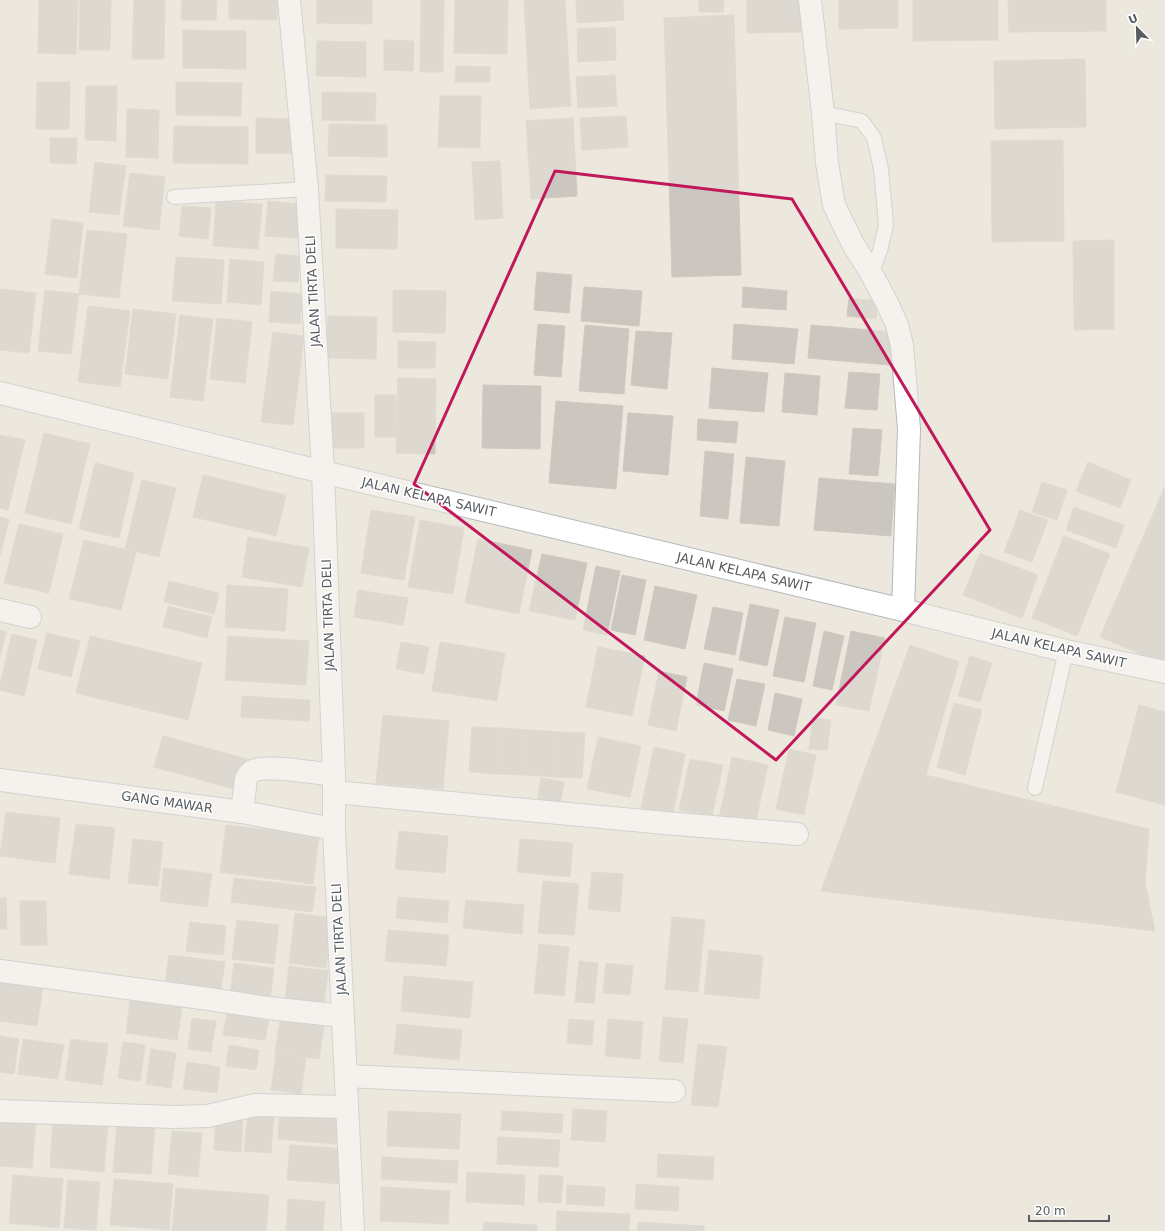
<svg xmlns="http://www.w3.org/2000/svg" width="1165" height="1231" viewBox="0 0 1165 1231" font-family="'DejaVu Sans',sans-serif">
<rect width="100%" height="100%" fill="#ece8de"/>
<path fill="#cbc6bf" stroke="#d0c9bd" d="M 39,0 L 78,0 L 76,54 L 38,53 Z
M 80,0 L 111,0 L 110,50 L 79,50 Z
M 134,0 L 165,0 L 164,59 L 132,59 Z
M 182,0 L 217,0 L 216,20 L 181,20 Z
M 229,0 L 277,0 L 277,20 L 229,19 Z
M 317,0 L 372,0 L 372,24 L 317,23 Z
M 421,0 L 444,0 L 443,72 L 420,72 Z
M 455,0 L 508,0 L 507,54 L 454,53 Z
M 524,0 L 565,0 L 571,106 L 530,109 Z
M 576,0 L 623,0 L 624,20 L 577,23 Z
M 699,0 L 724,0 L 723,12 L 699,12 Z
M 747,0 L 804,0 L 804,32 L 747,33 Z
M 839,0 L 898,0 L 898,28 L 839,29 Z
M 913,0 L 998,0 L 998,40 L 913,41 Z
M 1008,0 L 1106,0 L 1106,31 L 1009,32 Z
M 734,15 L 741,275 L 672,277 L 664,18 Z
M 615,27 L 616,60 L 578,62 L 577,29 Z
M 183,30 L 246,31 L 246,69 L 183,68 Z
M 384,40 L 414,41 L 413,71 L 384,70 Z
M 317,41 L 366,42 L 366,77 L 316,76 Z
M 1085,59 L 1086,127 L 995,129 L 994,61 Z
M 456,66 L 490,67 L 490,82 L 455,82 Z
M 615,75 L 617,106 L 578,108 L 576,77 Z
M 37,82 L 70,82 L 69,129 L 36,129 Z
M 176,82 L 242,83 L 241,116 L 176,115 Z
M 86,86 L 117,86 L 116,141 L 85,140 Z
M 322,92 L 376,93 L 375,121 L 322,120 Z
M 440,96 L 481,96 L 480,148 L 438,147 Z
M 127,109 L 159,110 L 158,158 L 126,157 Z
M 626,116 L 628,147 L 582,150 L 580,118 Z
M 256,118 L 293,119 L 293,153 L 256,153 Z
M 573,118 L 577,196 L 531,199 L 526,121 Z
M 329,124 L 387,125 L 387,157 L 328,156 Z
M 174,126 L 248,127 L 248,164 L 173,163 Z
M 50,138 L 77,138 L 76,164 L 50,163 Z
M 1063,140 L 1064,241 L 992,242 L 991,141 Z
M 500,161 L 503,218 L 475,220 L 472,162 Z
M 95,162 L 126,166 L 119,215 L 89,212 Z
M 130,173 L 165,177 L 159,230 L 123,226 Z
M 326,175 L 387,176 L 386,202 L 325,201 Z
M 216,201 L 262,204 L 258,249 L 213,246 Z
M 268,201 L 300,204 L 298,238 L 265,236 Z
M 182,206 L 211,208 L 208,239 L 179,236 Z
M 336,209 L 398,210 L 397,249 L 336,248 Z
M 52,219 L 83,223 L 77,278 L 45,274 Z
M 87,230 L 127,234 L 119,298 L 79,294 Z
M 1114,240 L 1114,329 L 1074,330 L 1073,241 Z
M 276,254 L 300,256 L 298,282 L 273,281 Z
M 176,257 L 224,260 L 221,304 L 172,301 Z
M 230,259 L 264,262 L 261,305 L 227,302 Z
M 537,272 L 572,275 L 569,313 L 534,310 Z
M 584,287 L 642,291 L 639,326 L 581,321 Z
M 743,287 L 787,291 L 786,310 L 742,307 Z
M 0,289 L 36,293 L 29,353 L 0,350 Z
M 45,290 L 79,294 L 71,354 L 38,351 Z
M 393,290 L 446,291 L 445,333 L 393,332 Z
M 271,291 L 302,294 L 300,324 L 269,322 Z
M 849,298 L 878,301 L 876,319 L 847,316 Z
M 88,306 L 130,311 L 120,387 L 78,382 Z
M 133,309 L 176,314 L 168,379 L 125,374 Z
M 180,315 L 213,319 L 203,401 L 170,397 Z
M 328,316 L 377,317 L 376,359 L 327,358 Z
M 217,318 L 252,322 L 245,383 L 210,379 Z
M 538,324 L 565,326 L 561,377 L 534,375 Z
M 734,324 L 798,329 L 794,364 L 732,359 Z
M 585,325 L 629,329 L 624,394 L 579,391 Z
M 811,325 L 893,332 L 890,365 L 808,358 Z
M 636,331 L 672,333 L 667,389 L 631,385 Z
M 273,332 L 304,336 L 293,425 L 261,422 Z
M 398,341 L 436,342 L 435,368 L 398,368 Z
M 712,368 L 768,373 L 764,412 L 709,408 Z
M 849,372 L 880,374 L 877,410 L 845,408 Z
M 785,373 L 820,376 L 817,415 L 782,412 Z
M 398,378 L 436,379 L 435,454 L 396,453 Z
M 483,385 L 541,386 L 540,449 L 482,448 Z
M 375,395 L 396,395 L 396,437 L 375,437 Z
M 556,401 L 623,406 L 616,489 L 549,483 Z
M 331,413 L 364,413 L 364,448 L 330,448 Z
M 628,413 L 673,416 L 668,475 L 623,471 Z
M 698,419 L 738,422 L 736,443 L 697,440 Z
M 853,428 L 882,430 L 878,476 L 849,474 Z
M 44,433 L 90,444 L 71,524 L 25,513 Z
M 0,435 L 25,440 L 8,510 L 0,508 Z
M 705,451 L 734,454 L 728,519 L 700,516 Z
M 746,457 L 785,461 L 779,526 L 740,523 Z
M 1088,462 L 1131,480 L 1120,508 L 1076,491 Z
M 95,463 L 134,473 L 119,538 L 79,529 Z
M 203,475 L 286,495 L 276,536 L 193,517 Z
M 819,478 L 895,484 L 891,536 L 814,530 Z
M 142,480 L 176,488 L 159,557 L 125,549 Z
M 1042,482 L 1067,490 L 1057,520 L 1032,512 Z
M 1165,486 L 1165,655 L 1162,663 L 1100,637 Z
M 1074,507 L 1124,525 L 1116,548 L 1066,530 Z
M 371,510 L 415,517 L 404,580 L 361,573 Z
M 1020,510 L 1048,520 L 1032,562 L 1004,552 Z
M 0,517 L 9,519 L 0,556 Z
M 420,520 L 464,528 L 453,594 L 408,587 Z
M 19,524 L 63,534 L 49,593 L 4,583 Z
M 1064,536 L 1110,554 L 1077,636 L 1032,618 Z
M 248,537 L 309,548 L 302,587 L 242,577 Z
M 478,539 L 532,550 L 519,614 L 465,603 Z
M 84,540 L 136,552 L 121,610 L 69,599 Z
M 980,553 L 1038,575 L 1022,618 L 963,595 Z
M 542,554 L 587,563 L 575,620 L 529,611 Z
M 596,566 L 620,571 L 607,635 L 583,630 Z
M 622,575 L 646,580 L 635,635 L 611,630 Z
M 169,581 L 219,593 L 214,614 L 164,602 Z
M 227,585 L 288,589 L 285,631 L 225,627 Z
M 655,586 L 697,595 L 685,649 L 644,640 Z
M 358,590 L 408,598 L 403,625 L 354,617 Z
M 750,604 L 779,610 L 767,666 L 739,660 Z
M 168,606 L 212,617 L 207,638 L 163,627 Z
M 713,607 L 743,613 L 735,655 L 704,649 Z
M 785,617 L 816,623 L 804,682 L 773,676 Z
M 0,630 L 6,632 L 0,657 Z
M 824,631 L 844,636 L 832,690 L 813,686 Z
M 851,631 L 885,638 L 869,711 L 836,705 Z
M 47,633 L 80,641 L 71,677 L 38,669 Z
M 12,634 L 37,640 L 24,696 L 0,690 L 0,684 Z
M 90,636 L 202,663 L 188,720 L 76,693 Z
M 228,636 L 309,641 L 306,685 L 225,680 Z
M 401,642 L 429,647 L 424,674 L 396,669 Z
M 440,642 L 505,653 L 497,701 L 432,691 Z
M 910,645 L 959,662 L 926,775 L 1149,829 L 1145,883 L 1155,931 L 821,891 Z
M 598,647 L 645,656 L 632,716 L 586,707 Z
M 970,656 L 992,663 L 980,702 L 958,696 Z
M 704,663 L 733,669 L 724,711 L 696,705 Z
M 659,671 L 687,677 L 676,731 L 648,725 Z
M 737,679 L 765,684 L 756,726 L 728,720 Z
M 775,693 L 802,699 L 794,736 L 768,730 Z
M 242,696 L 310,700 L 309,721 L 241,717 Z
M 954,703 L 982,710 L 965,775 L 937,767 Z
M 1139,705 L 1165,712 L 1165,805 L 1116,792 Z
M 383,715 L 449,721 L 443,789 L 376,783 Z
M 813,718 L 831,720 L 827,750 L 809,749 Z
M 472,727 L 500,728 L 497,774 L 469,772 Z
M 500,728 L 528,730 L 526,775 L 497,774 Z
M 528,730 L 560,732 L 557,777 L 526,775 Z
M 560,732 L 585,733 L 582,778 L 557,777 Z
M 163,736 L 247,759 L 238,790 L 154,767 Z
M 598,737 L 641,746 L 630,797 L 587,789 Z
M 654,747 L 685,754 L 673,815 L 641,808 Z
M 789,749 L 816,755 L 804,815 L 776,809 Z
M 732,757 L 768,765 L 755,825 L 719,818 Z
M 690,759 L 723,765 L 712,816 L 679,810 Z
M 541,778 L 564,782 L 560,805 L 537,802 Z
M 6,812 L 60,818 L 55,863 L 0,856 Z
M 76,824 L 115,828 L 109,879 L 69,874 Z
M 226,825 L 319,835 L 313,884 L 220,872 Z
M 399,831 L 448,836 L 445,873 L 395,869 Z
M 133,839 L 163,842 L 158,886 L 128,883 Z
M 520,839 L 573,843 L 570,877 L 517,872 Z
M 164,868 L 212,874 L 207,907 L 160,901 Z
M 592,872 L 623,874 L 620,912 L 588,909 Z
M 234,878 L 316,887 L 312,912 L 231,902 Z
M 543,881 L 579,884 L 574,935 L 538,933 Z
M 398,897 L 449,901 L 447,923 L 396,918 Z
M 0,898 L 6,898 L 7,929 L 0,929 Z
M 466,900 L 524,905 L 522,934 L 463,928 Z
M 20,901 L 46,901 L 47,945 L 21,945 Z
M 295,913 L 332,918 L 326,968 L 289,963 Z
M 672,917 L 705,920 L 698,992 L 665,989 Z
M 237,920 L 279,925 L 274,964 L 232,959 Z
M 190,922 L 226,926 L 223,955 L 186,951 Z
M 388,930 L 449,935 L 446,966 L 385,961 Z
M 539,944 L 569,947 L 564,996 L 534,993 Z
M 709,950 L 763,956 L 759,999 L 704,994 Z
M 169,955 L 225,962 L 221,989 L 165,983 Z
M 579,961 L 598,963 L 594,1003 L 575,1002 Z
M 234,963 L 274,968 L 270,999 L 230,995 Z
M 606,963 L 633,966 L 630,995 L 603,993 Z
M 289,966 L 328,971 L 323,1012 L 284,1007 Z
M 404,976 L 473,982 L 470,1018 L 401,1011 Z
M 0,980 L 43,986 L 37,1026 L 0,1021 Z
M 131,994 L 183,1001 L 177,1040 L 126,1033 Z
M 227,1013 L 269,1018 L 265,1040 L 223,1035 Z
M 281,1015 L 325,1021 L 319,1059 L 275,1053 Z
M 663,1017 L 688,1019 L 683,1063 L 659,1061 Z
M 192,1018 L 216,1021 L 211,1052 L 188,1049 Z
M 569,1019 L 594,1021 L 592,1045 L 567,1043 Z
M 608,1019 L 643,1022 L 640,1059 L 605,1056 Z
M 397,1024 L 462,1030 L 459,1060 L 394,1054 Z
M 0,1036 L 19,1039 L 14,1074 L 0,1072 Z
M 23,1039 L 64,1045 L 58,1079 L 18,1074 Z
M 71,1039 L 108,1044 L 102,1085 L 65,1080 Z
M 123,1042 L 145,1045 L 140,1081 L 118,1078 Z
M 698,1044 L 727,1047 L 718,1107 L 691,1105 Z
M 229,1045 L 259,1050 L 256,1070 L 226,1066 Z
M 151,1049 L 176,1053 L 171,1088 L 146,1084 Z
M 276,1053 L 306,1057 L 301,1094 L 271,1090 Z
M 187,1062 L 220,1067 L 217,1093 L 183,1089 Z
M 280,1109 L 338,1114 L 336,1144 L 278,1139 Z
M 573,1109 L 607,1111 L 605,1142 L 571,1140 Z
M 388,1111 L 461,1114 L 459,1149 L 387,1146 Z
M 502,1111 L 563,1114 L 562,1133 L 501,1130 Z
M 248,1112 L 274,1114 L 271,1153 L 244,1151 Z
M 216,1117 L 243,1120 L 241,1152 L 214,1150 Z
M 0,1119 L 36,1121 L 32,1168 L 0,1166 Z
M 53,1120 L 108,1124 L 104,1172 L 50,1167 Z
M 117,1124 L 155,1127 L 151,1174 L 113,1172 Z
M 172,1131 L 202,1133 L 198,1177 L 168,1174 Z
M 498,1137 L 560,1140 L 558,1167 L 497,1164 Z
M 290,1145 L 346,1149 L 343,1184 L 287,1180 Z
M 658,1154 L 714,1157 L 713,1180 L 657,1177 Z
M 382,1157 L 458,1161 L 457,1183 L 381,1179 Z
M 467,1172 L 525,1175 L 524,1205 L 466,1202 Z
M 13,1175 L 63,1179 L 59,1228 L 9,1223 Z
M 539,1175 L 563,1176 L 561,1203 L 538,1202 Z
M 114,1179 L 173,1184 L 169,1230 L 110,1225 Z
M 68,1180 L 100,1182 L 96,1230 L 64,1228 Z
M 636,1184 L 679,1187 L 678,1211 L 635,1209 Z
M 567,1185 L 605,1187 L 604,1206 L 566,1204 Z
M 381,1187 L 450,1191 L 448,1224 L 380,1221 Z
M 176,1188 L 269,1195 L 266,1231 L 187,1231 L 172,1230 Z
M 288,1199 L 325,1202 L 323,1231 L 286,1231 Z
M 557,1211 L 630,1214 L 629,1231 L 556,1231 Z
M 484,1222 L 537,1225 L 537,1231 L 483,1231 Z
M 638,1222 L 704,1226 L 704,1231 L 637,1231 Z"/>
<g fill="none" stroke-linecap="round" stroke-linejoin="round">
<defs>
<path id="lane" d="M 823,113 L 862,121 L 874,138 L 881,169 L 886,225 L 880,251 L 871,273
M 174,197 L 307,189
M 1035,788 L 1066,651"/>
<path id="street" d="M 810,0 L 823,113 L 827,163 L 834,205 L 853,244 L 871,273 L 887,303 L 897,325 L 902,345 L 909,429 L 903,610
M 0,393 L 323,472 L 903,610 L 1066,651 L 1165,672
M 0,610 L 30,617
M 0,780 L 242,812 L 334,829
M 334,792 L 665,823 L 797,834
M 242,812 L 246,779 C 248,774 250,772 255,770 C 272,765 315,773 334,775
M 0,971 L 209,999 L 268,1008 L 343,1016
M 346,1076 L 674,1091
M 0,1111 L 174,1117 L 208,1116 L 255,1105 L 347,1107"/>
<path id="secondary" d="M 289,0 L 307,189 L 323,472 L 334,775 L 334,829 L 353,1231"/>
</defs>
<use href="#lane" stroke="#b4b8bc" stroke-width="16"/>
<use href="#street" stroke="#b4b8bc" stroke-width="24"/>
<use href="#secondary" stroke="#b4b9bf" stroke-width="24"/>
<use href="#lane" stroke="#fff" stroke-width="14"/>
<use href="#street" stroke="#fff" stroke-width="22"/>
<use href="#secondary" stroke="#fff" stroke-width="22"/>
</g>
<path d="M0 0H1165V1231H0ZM 555,171 L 792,199 L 990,530 L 776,760 L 414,484 Z" fill="#ece8de" fill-opacity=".55" fill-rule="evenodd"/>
<path fill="none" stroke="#c2185b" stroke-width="3" stroke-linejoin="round" d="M 555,171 L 792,199 L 990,530 L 776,760 L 414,484 Z"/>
<g text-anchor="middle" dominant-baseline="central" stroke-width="3" stroke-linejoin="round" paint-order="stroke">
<g font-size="13" fill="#575c60" stroke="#fff">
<text transform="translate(313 291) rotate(-93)">JALAN TIRTA DELI</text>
<text transform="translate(429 497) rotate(13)">JALAN KELAPA SAWIT</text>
<text transform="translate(744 572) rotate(13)">JALAN KELAPA SAWIT</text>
<text transform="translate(328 615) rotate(-92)">JALAN TIRTA DELI</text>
<text transform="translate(1059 648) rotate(13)">JALAN KELAPA SAWIT</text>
<text transform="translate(167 802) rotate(8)">GANG MAWAR</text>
<text transform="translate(339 939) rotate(-93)">JALAN TIRTA DELI</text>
</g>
</g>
<g transform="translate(1137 28) rotate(337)" stroke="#ffffff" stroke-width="3" paint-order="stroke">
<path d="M0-3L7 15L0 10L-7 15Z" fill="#575c60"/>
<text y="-6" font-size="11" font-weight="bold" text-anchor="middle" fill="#575c60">U</text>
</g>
<path d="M1029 1215v6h80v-6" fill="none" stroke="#575c60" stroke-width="2"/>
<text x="1035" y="1215" font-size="12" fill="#575c60" stroke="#ffffff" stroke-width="3" paint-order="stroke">20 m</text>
</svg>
